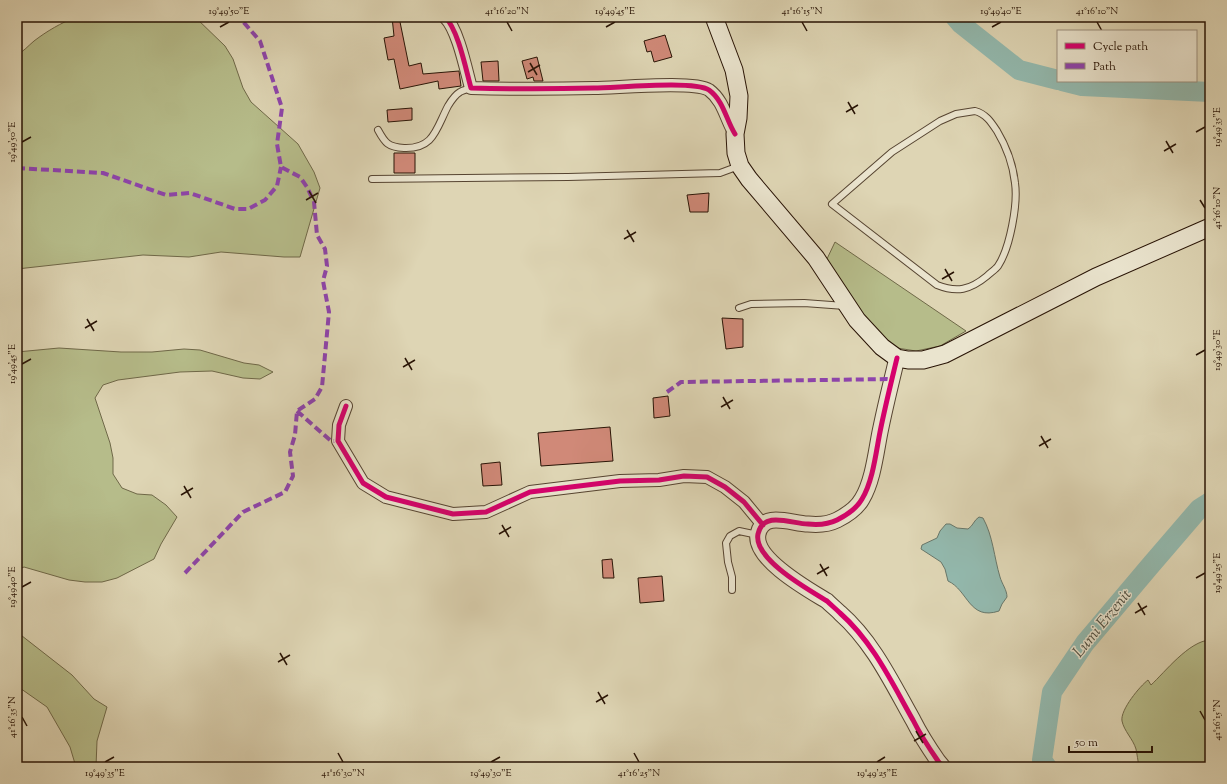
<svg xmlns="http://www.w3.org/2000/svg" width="1227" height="784" viewBox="0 0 1227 784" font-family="'Sorts Mill Goudy',serif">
<rect width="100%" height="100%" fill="#ded5b4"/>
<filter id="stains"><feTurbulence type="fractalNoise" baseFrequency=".005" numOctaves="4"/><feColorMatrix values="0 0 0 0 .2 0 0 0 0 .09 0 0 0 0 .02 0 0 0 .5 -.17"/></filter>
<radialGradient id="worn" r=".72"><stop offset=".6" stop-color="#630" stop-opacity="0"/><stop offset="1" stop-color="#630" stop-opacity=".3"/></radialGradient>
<path fill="#b6bc8a" stroke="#6f6848" d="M 76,17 L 195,17 L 225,46 L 233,59 L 243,88 L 251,102 L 298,144 L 314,172 L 320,188 L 300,257 L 284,257 L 221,252 L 189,257 L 143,255 L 17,269 L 17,55 C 24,51 28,46 34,41 C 47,31 61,23 76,17 Z
M 835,242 L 966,331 L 940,346 L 916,351 L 897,348 L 876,334 L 826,261 Z
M 59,348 L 121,352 L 152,352 L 184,349 L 200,350 L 244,363 L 259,365 L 273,372 L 260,379 L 243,378 L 212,371 L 180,372 L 118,380 L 103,385 L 95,398 L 110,443 L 113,458 L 113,474 L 122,488 L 137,494 L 152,495 L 166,505 L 177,517 L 161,544 L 154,559 L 117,578 L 102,582 L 85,582 L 69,580 L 24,567 L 17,570 L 17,352 Z
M 17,632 L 72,675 L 94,699 L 107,707 L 97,741 L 96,767 L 76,767 L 70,747 L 47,707 L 17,686 Z
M 1210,640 L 1210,767 L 1139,767 C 1138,761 1137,754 1136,749 C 1133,739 1124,731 1122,721 C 1120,710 1140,686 1148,680 L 1151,685 C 1165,672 1189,641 1210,640 Z"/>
<path fill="#93b9ae" stroke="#68776a" d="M 979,517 L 983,518 C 993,536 994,557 1000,577 C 1002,584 1007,590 1007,597 L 1002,604 L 999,611 C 969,621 968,590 948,581 L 945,569 L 941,562 L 921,549 L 922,545 L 937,538 L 940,531 L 946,524 L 950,524 L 957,528 L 968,529 C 973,526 974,520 979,517 Z"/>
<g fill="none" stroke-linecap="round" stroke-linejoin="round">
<path stroke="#93b9ae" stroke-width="20" d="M 955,17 L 961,24 L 1019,70 L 1058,80
M 1062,81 L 1082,86 L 1210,92
M 1047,767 L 1042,760 L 1052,692 L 1085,643 L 1150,566 L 1199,509 L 1210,502"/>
</g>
<path fill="#d08978" stroke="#281305" d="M 392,17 L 399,17 L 409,66 L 421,63 L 423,74 L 459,71 L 461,86 L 439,89 L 438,81 L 400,89 L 394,59 L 388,60 L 384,38 L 394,36 Z
M 665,35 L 672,57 L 654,62 L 651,51 L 647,52 L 644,41 Z
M 537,57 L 543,81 L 534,81 L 533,77 L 527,79 L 522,61 Z
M 498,61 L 499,81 L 483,81 L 481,62 Z
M 412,108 L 412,120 L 388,122 L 387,110 Z
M 394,153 L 415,153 L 415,173 L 394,173 Z
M 709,193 L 708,212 L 690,212 L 687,195 Z
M 722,318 L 743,319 L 743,347 L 726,349 Z
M 668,396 L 670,416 L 654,418 L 653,398 Z
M 610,427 L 613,461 L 541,466 L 538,433 Z
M 500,462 L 502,485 L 483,486 L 481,464 Z
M 612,559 L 614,578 L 603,578 L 602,560 Z
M 662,576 L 664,601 L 640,603 L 638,578 Z"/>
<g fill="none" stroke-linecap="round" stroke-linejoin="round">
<defs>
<path id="service" d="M 975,111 C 986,114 991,122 997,131 C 1006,146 1013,165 1015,183 C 1018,204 1010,248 998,266 C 996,269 990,273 987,276 C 970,290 957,293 937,285 L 832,204 L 892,152 L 940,121 L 956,114 Z
M 378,130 C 385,143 388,147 404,148 C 434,149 436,129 448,106 C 451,101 455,95 460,92 C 463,90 468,89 471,88
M 372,179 L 568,177 L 720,173 L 739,166
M 739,308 L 751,304 L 804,303 L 845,306
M 732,590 L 732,577 L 728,562 L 726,543 L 730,536 L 739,531 L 758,535"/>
<path id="minor" d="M 445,17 C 458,29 466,70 471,88 C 512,89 553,89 594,88 C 616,88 694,80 709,90 C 724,101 726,120 735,134
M 346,406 L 339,425 L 338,441 L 363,483 L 386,497 L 453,514 L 486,512 L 530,492 L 620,481 L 659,480 L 684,476 L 707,477 L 725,487 L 744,502 L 763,525"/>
<path id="tertiary" d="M 897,358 C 891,383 885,407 880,432 C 876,452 873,481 862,499 C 857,508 847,515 837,520 C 829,524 818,525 808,524 C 792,524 763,510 758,534 C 753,559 809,590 827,601 C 831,605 836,609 840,613 C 873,642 892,683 913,720 C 920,734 929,748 938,761 L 943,767"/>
<path id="secondary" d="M 714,17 L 734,70 L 739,96 L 738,118 L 735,134 L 736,153 L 740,166 L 749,179 L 816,258 L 857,320 L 882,347 L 897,358 L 908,360 L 923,360 L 945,354 L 1096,277 L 1210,227"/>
</defs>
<use href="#service" stroke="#564431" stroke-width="8"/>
<use href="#minor" stroke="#564431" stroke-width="14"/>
<use href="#tertiary" stroke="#564431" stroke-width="17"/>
<use href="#secondary" stroke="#281305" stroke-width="19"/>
<use href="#service" stroke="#eae4ce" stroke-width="6"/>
<use href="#minor" stroke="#eae4ce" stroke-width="12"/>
<use href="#tertiary" stroke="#eae4ce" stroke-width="15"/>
<use href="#secondary" stroke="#eae4ce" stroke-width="17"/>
<path stroke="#8e44ad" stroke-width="4" stroke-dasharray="8 4" stroke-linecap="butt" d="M 17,168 L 103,173 L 166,195 L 190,193 L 235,209 L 248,209 L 265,200 L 277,186 L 281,167
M 667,392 L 681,382 L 892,379
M 297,411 L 331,441 L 338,441
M 185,573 L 243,512 L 285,492 L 293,476 L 290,452 L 295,435 L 297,411 L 315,399 L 322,387 L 329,312 L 323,281 L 327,266 L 325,249 L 317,235 L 314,202 L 307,187 L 300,177 L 281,167 L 277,144 L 282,108 L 260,41 L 239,17"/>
<defs>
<path id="cycleway" d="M 445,17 C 458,29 466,70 471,88 C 512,89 553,89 594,88 C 616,88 694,80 709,90 C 724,101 726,120 735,134
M 897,358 C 891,383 885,407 880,432 C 876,452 873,481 862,499 C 857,508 847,515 837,520 C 829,524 818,525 808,524 C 792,524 763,510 758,534 C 753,559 809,590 827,601 C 831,605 836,609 840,613 C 873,642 892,683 913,720 C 920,734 929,748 938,761 L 943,767
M 346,406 L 339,425 L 338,441 L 363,483 L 386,497 L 453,514 L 486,512 L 530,492 L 620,481 L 659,480 L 684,476 L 707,477 L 725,487 L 744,502 L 763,525"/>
</defs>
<use href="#cycleway" stroke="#eae4ce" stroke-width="8"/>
<use href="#cycleway" stroke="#d6006c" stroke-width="5"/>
</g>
<path fill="none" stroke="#281305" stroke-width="1.5" d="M 507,22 L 512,31M 802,22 L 807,31M 1097,22 L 1102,31M 220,27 L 229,22M 606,27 L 615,22M 992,27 L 1001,22M 530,63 L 537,75M 528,72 L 540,65M 848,102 L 855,114M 846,112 L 858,105M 1196,132 L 1205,127M 1166,141 L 1173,153M 22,142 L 31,137M 1164,151 L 1176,144M 309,191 L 316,203M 306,200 L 318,193M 1200,200 L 1205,208M 627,230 L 634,242M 624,239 L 636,232M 945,269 L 952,281M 942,279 L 954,272M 87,319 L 94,331M 85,328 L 97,321M 1196,355 L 1205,350M 405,358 L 412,370M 22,364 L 31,359M 403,367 L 415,360M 723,397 L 730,409M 721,407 L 733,400M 1041,436 L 1048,448M 1039,446 L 1051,439M 184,486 L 191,498M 181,495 L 193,488M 502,525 L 509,537M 499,534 L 511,527M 820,564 L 827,576M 817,574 L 829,567M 1196,578 L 1205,573M 22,587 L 31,582M 1138,603 L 1145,615M 1135,613 L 1147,606M 280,653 L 287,665M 278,662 L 290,655M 598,692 L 605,704M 596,702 L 608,695M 1200,711 L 1205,720M 22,717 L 27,726M 916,731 L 923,743M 914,741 L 926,734M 338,753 L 343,762M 634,753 L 639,762M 105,762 L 114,757M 491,762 L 500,757M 877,762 L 885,757"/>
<g text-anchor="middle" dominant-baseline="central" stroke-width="3" stroke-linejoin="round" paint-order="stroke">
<g font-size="16" font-style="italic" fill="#4d4d40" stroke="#eae4ce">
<text transform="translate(1103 624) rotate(-51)">Lumi Erzenit</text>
</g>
</g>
<rect width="1227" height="784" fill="none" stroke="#ded5b4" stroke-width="44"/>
<rect x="1057" y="30" width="140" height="52" fill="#eae4ce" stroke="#9c907e"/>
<rect x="1065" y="43" width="20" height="6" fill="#d6006c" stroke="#9c907e"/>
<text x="1093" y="50" font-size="12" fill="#281305">Cycle path</text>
<rect x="1065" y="63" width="20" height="6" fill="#8e44ad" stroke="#9c907e"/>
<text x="1093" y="70" font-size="12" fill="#281305">Path</text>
<path d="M1069 746v6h83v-6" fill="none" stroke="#281305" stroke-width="2"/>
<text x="1075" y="746" font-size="12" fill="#281305" stroke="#eae4ce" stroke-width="3" paint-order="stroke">50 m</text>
<rect x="22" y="22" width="1183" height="740" fill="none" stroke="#281305" stroke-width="1.5"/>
<g font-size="10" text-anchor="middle" fill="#281305">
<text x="229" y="14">19°49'50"E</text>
<text x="507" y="14">41°16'20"N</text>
<text x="615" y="14">19°49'45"E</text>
<text x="802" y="14">41°16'15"N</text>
<text x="1001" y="14">19°49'40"E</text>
<text x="1097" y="14">41°16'10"N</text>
<text transform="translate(1216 127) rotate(-90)" y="4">19°49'35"E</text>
<text transform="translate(11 142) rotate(-90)" y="4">19°49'50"E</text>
<text transform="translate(1216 208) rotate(-90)" y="4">41°16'10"N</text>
<text transform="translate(1216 350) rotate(-90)" y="4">19°49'30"E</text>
<text transform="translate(11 364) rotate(-90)" y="4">19°49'45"E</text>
<text transform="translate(1216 573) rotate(-90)" y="4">19°49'25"E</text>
<text transform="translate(11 587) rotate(-90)" y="4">19°49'40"E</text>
<text transform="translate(11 717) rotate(-90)" y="4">41°16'35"N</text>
<text transform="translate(1216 720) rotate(-90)" y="4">41°16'15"N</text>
<text x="105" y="776">19°49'35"E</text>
<text x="343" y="776">41°16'30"N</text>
<text x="491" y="776">19°49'30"E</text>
<text x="639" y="776">41°16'25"N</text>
<text x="877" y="776">19°49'25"E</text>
</g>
<rect width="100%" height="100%" filter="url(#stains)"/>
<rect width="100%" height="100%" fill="url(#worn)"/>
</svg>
